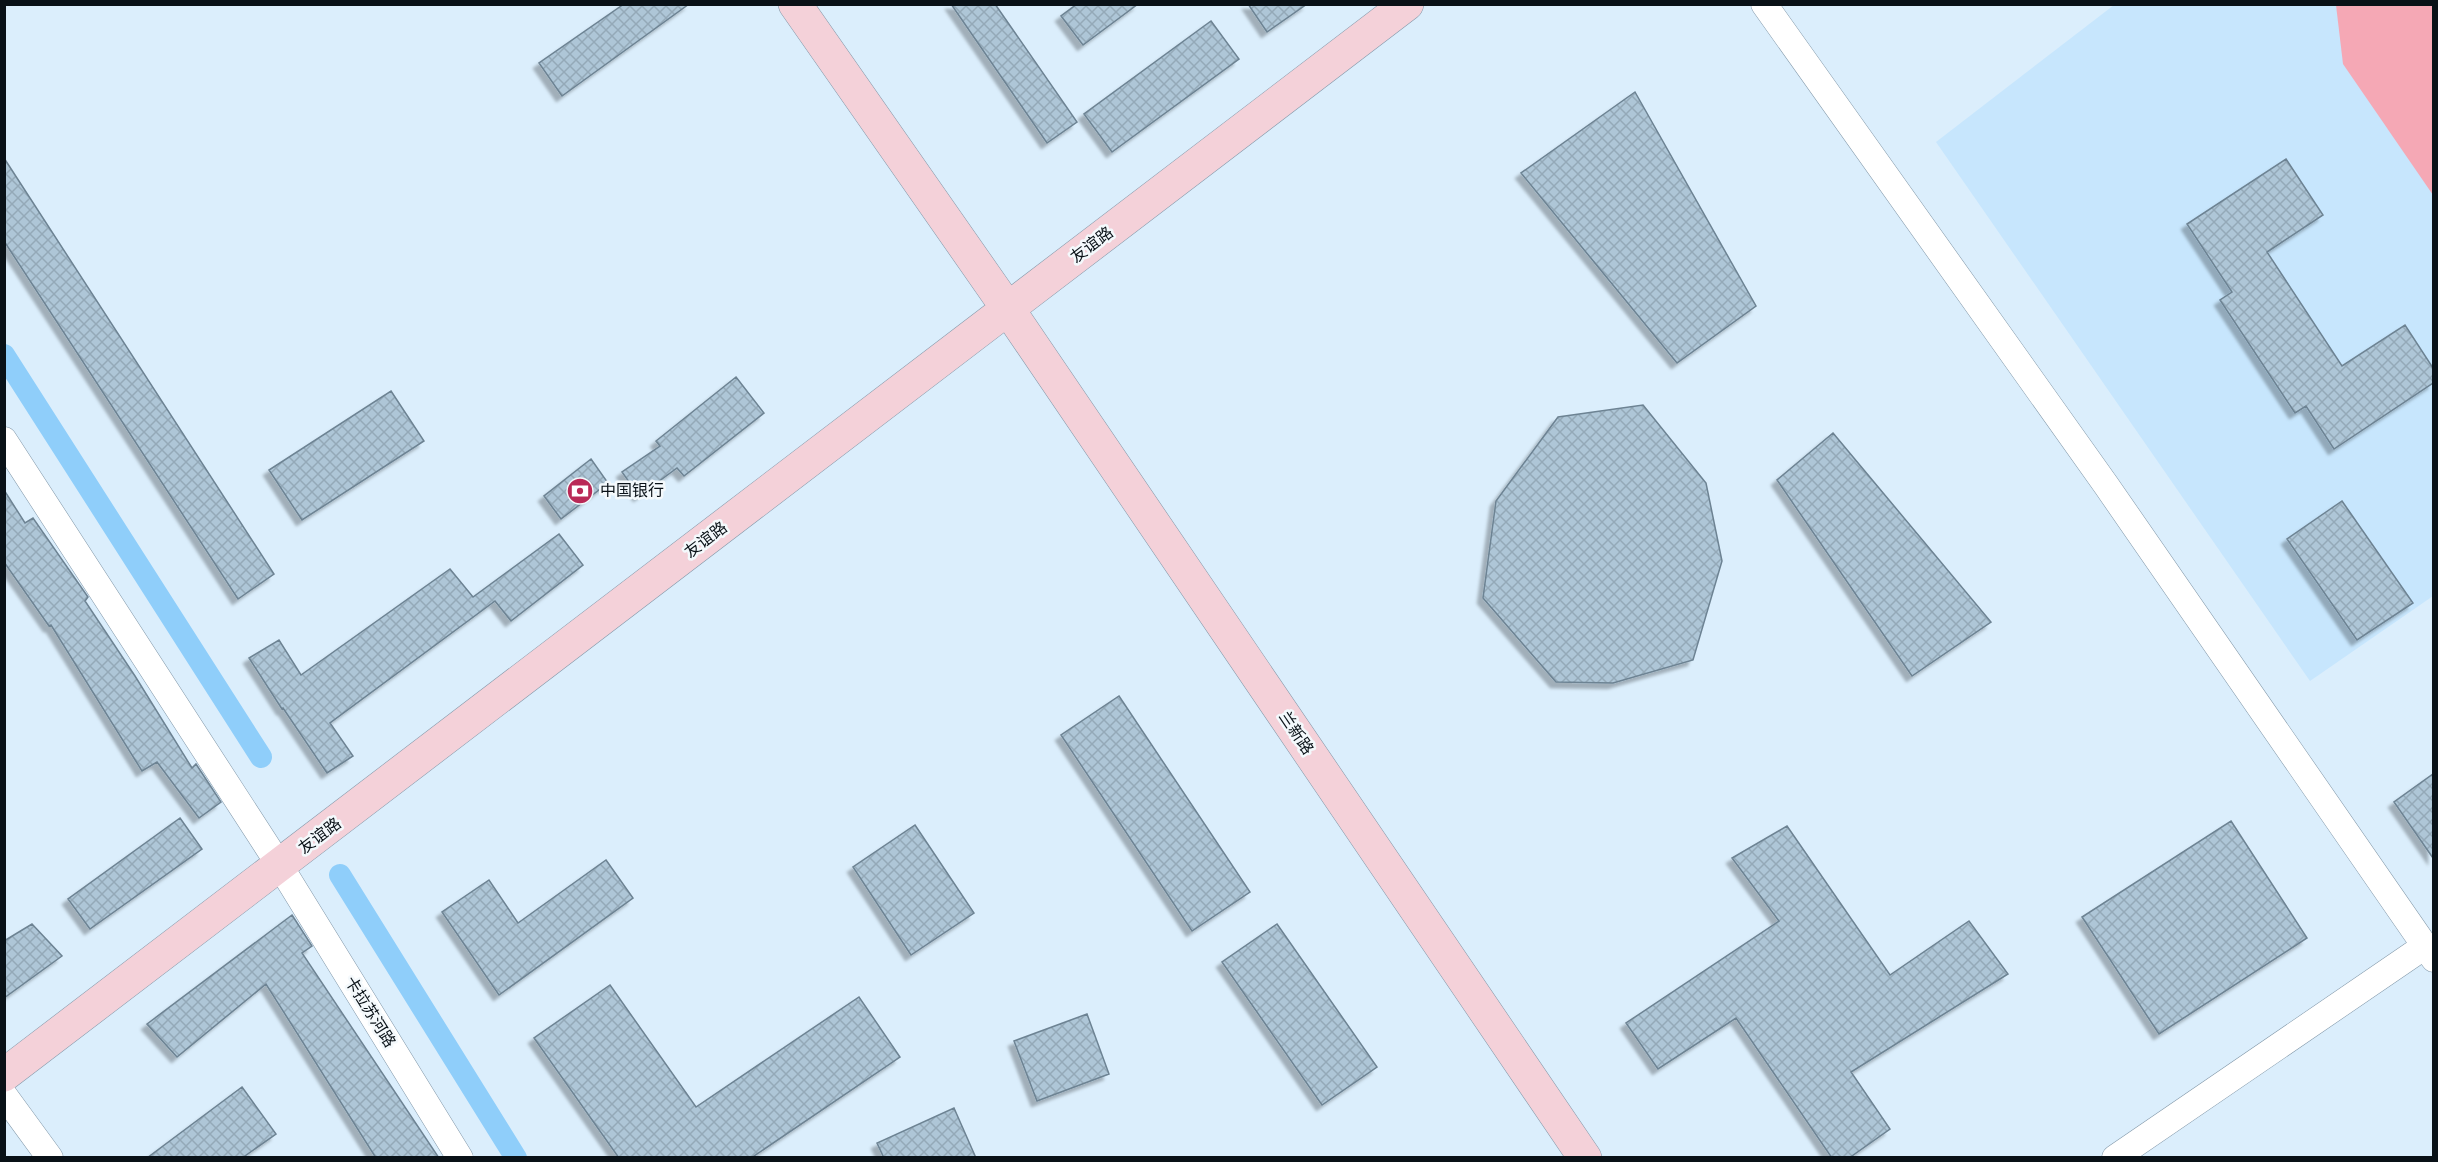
<svg xmlns="http://www.w3.org/2000/svg" width="2438" height="1162" viewBox="0 0 2438 1162" font-family="'Source Sans 3','Noto Sans SC',sans-serif">
<defs>
<pattern id="building-cross-hatch" width="8" height="8" patternUnits="userSpaceOnUse" patternTransform="scale(1.5)"><rect width="8" height="8" fill="#aec6d7"/><path d="M0 0l8 8M0 8l8-8" fill="none" stroke="#94a9b8"/></pattern>
<filter id="shadow"><feDropShadow dx="-5.5" dy="5.5" stdDeviation="1.5" flood-color="#0004"/></filter>
</defs>
<rect width="100%" height="100%" fill="#dbeefc"/>
<path fill="#c7e6fd" d="M 2114,5 L 2433,5 L 2433,596 L 2310,681 L 1936,142 Z"/>
<path fill="#f5a8b5" d="M 2336,5 L 2433,5 L 2433,195 L 2343,64 Z"/>
<g fill="none" stroke-linecap="round" stroke-linejoin="round">
<path stroke="#8fcefa" stroke-width="22" d="M 4,355 L 261,757
M 340,875 L 516,1158"/>
</g>
<path fill="url(#building-cross-hatch)" stroke="#6d8393" stroke-width="1.5" filter="url(#shadow)" d="M 624,4 L 689,4 L 562,96 L 539,63 Z
M 951,4 L 995,4 L 1077,122 L 1047,143 Z
M 1077,4 L 1138,4 L 1083,45 L 1061,16 Z
M 1248,4 L 1307,4 L 1267,32 Z
M 1211,21 L 1239,59 L 1112,152 L 1084,114 Z
M 1635,92 L 1756,306 L 1677,363 L 1521,173 Z
M 4,158 L 274,574 L 238,599 L 4,241 Z
M 2286,159 L 2323,215 L 2267,252 L 2342,366 L 2405,325 L 2433,368 L 2433,383 L 2334,449 L 2306,406 L 2295,413 L 2220,300 L 2232,292 L 2187,224 Z
M 736,377 L 764,413 L 684,476 L 677,468 L 639,496 L 622,472 L 660,446 L 656,441 Z
M 391,391 L 424,441 L 302,520 L 269,470 Z
M 1643,405 L 1706,483 L 1722,561 L 1693,660 L 1613,683 L 1556,682 L 1483,598 L 1496,501 L 1558,417 Z
M 1833,433 L 1991,622 L 1912,676 L 1777,480 Z
M 591,459 L 608,483 L 561,519 L 544,496 Z
M 4,490 L 25,523 L 33,518 L 88,597 L 85,601 L 135,676 L 192,768 L 196,764 L 221,802 L 199,818 L 157,762 L 142,771 L 51,625 L 49,626 L 4,562 Z
M 2342,501 L 2413,603 L 2357,640 L 2287,539 Z
M 559,534 L 583,565 L 511,621 L 495,601 L 330,723 L 353,756 L 327,773 L 283,708 L 282,709 L 249,658 L 279,640 L 301,675 L 450,569 L 473,597 Z
M 1119,696 L 1250,892 L 1192,931 L 1061,735 Z
M 2433,774 L 2433,858 L 2394,802 Z
M 180,818 L 202,849 L 90,929 L 68,899 Z
M 2231,821 L 2307,938 L 2159,1034 L 2082,917 Z
M 915,825 L 974,913 L 911,955 L 853,867 Z
M 1787,826 L 1890,975 L 1969,921 L 2008,974 L 1851,1072 L 1890,1129 L 1849,1158 L 1832,1158 L 1736,1018 L 1658,1069 L 1626,1023 L 1779,921 L 1732,858 Z
M 606,860 L 633,898 L 499,995 L 442,912 L 489,880 L 518,923 Z
M 292,915 L 312,946 L 302,953 L 439,1158 L 376,1158 L 266,984 L 177,1057 L 147,1024 Z
M 32,924 L 62,956 L 4,998 L 4,941 Z
M 1277,924 L 1377,1067 L 1322,1105 L 1222,962 Z
M 610,985 L 696,1107 L 859,997 L 900,1057 L 751,1158 L 619,1158 L 534,1038 Z
M 1087,1014 L 1109,1074 L 1037,1101 L 1014,1041 Z
M 242,1087 L 276,1134 L 242,1158 L 147,1158 Z
M 954,1108 L 976,1158 L 884,1158 L 877,1143 Z"/>
<g fill="none" stroke-linecap="round" stroke-linejoin="round">
<defs>
<path id="street" d="M 1764,4 L 2106,485 L 2434,959
M 4,440 L 280,866 L 460,1158
M 4,1095 L 50,1158
M 2115,1158 L 2425,946"/>
<path id="secondary" d="M 795,4 L 1008,309 L 1585,1158
M 4,1075 L 1407,4"/>
</defs>
<use href="#street" stroke="#8298a9" stroke-width="27"/>
<use href="#secondary" stroke="#8298a9" stroke-width="34"/>
<use href="#street" stroke="#fff" stroke-width="26"/>
<use href="#secondary" stroke="#f4d1d9" stroke-width="33"/>
</g>
<defs>
<symbol id="bank-disc" viewBox="-11 -11 22 22"><circle r="9.5" fill="#b92a57" stroke="#f4f9fc"/><path d="M-6-4H6V4H-6ZM0-2.3a2.3 2.3 0 1 0 0 4.6a2.3 2.3 0 1 0 0-4.6Z" fill="#fff"/></symbol>
</defs>
<g fill-rule="evenodd">
<use href="#bank-disc" x="565" y="476" width="30" height="30"/>
</g>
<g text-anchor="middle" dominant-baseline="central" stroke-width="5" stroke-linejoin="round" paint-order="stroke">
<g font-size="16" fill="#091117" stroke="#f4f9fc">
<text transform="translate(1092 245) rotate(-37)">友谊路</text>
<text transform="translate(706 540) rotate(-37)">友谊路</text>
<text transform="translate(1296 733) rotate(56)">兰新路</text>
<text transform="translate(320 836) rotate(-37)">友谊路</text>
<text transform="translate(370 1012) rotate(58)">卡拉苏河路</text>
</g>
<g font-size="16" fill="#091117" stroke="#f4f9fc" text-anchor="start">
<text x="600" y="491">中国银行</text>
</g>
</g>
<rect width="2438" height="1162" fill="none" stroke="#091117" stroke-width="12"/>
</svg>
